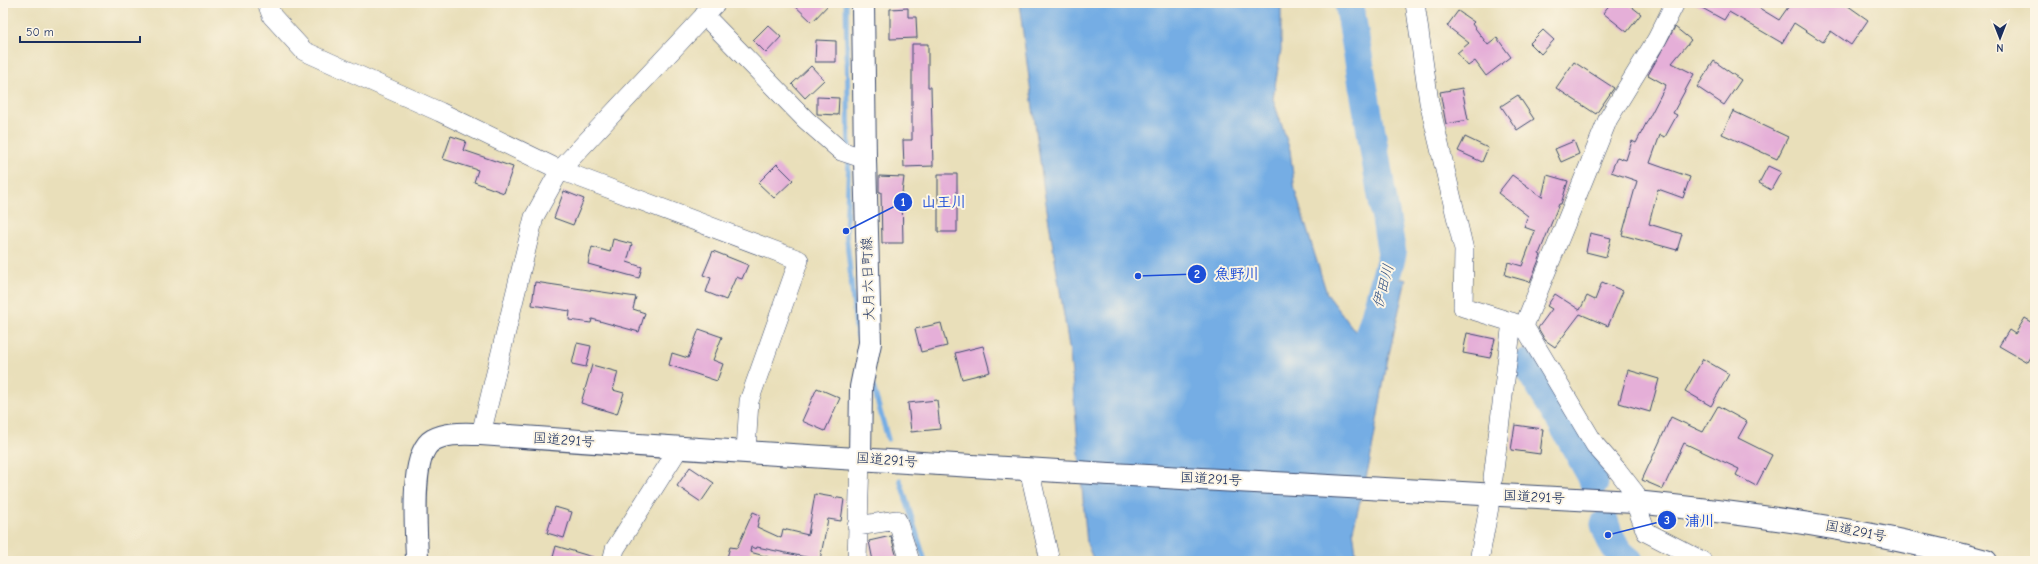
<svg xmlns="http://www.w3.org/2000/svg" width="2038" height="564" viewBox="0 0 2038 564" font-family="'Comic Neue','Klee One',sans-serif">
<rect width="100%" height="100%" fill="#fcf5e5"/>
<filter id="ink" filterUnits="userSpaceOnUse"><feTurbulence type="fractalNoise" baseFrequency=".025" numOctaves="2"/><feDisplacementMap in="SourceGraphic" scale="8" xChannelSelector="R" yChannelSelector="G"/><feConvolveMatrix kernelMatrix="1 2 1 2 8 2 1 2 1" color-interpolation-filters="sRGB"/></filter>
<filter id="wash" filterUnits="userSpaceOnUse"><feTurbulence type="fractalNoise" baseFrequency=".012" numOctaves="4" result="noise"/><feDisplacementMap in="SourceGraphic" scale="16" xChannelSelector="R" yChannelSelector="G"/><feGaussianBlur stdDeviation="0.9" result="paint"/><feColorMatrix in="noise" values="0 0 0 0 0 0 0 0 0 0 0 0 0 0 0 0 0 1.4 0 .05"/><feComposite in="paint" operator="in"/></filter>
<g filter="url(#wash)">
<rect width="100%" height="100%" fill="#e9dfba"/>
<path fill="#74ade4" stroke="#486ea1" d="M 1019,3 L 1281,3 L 1281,50 L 1273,99 L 1290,150 L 1295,191 L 1327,294 L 1373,355 L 1395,279 L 1406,279 L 1387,363 L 1370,461 L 1353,530 L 1357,561 L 1094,561 L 1087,544 L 1070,353 L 1044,191 Z"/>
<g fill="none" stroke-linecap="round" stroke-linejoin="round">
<path stroke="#74ade4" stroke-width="5" d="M 846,3 L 849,150
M 849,158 L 846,231 L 856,329 L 860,343
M 871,379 L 888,439
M 900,480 L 925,561"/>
<path stroke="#74ade4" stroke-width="29" d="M 1349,3 L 1392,254 L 1374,320 L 1354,382
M 1526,364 L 1561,421 L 1591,475 L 1594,483
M 1605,524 C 1609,539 1616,552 1629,561"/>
</g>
<g id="blocks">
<path fill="#e5afd8" d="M 792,3 L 830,3 L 812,22 Z
M 1611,3 L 1627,3 L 1641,14 L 1627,32 L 1603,13 Z
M 1693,3 L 1751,3 L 1779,20 L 1791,3 L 1844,3 L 1868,20 L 1851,45 L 1831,31 L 1823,42 L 1794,23 L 1782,43 L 1729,12 L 1724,20 Z
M 908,8 L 908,17 L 916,17 L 917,38 L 890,39 L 890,9 Z
M 1458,11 L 1474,22 L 1472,24 L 1488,45 L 1497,38 L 1511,57 L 1486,76 L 1475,61 L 1468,66 L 1457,53 L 1469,43 L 1447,26 Z
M 768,25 L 781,37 L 766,53 L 753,40 Z
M 1675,27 L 1691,40 L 1672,63 L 1694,74 L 1673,113 L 1677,115 L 1665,137 L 1660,135 L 1650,163 L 1690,177 L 1683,198 L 1658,189 L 1649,224 L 1682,234 L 1677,250 L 1622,235 L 1637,181 L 1611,172 L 1617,157 L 1626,160 L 1632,141 L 1636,143 L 1666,85 L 1648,75 Z
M 1543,30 L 1554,40 L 1541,54 L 1530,43 Z
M 816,40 L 836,41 L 836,62 L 815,62 Z
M 912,44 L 928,44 L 928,87 L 931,87 L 933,166 L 904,167 L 903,140 L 912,140 Z
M 1714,61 L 1741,80 L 1724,105 L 1697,87 Z
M 1574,62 L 1614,88 L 1596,114 L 1556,88 Z
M 811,66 L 824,80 L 805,98 L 792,84 Z
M 1462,88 L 1468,120 L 1446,124 L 1440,92 Z
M 1518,95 L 1534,119 L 1517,130 L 1501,106 Z
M 817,97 L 839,98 L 838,115 L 817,114 Z
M 1733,111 L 1788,137 L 1777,159 L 1722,134 Z
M 451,136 L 466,141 L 463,150 L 513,167 L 504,193 L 474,182 L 478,170 L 443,159 Z
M 1465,137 L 1488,148 L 1482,162 L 1458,151 Z
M 1574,141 L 1579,154 L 1561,162 L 1555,149 Z
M 777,164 L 793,180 L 774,198 L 758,183 Z
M 1768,166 L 1781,172 L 1771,190 L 1759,183 Z
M 938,174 L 957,174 L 957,232 L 938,232 Z
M 1512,175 L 1542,197 L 1547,175 L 1568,181 L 1561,204 L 1559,204 L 1539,254 L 1541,255 L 1530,282 L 1505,275 L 1508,262 L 1522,266 L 1535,231 L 1524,227 L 1528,216 L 1498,193 Z
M 879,176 L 904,177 L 902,193 L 903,243 L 882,243 L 881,192 L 879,192 Z
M 564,191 L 584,199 L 573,225 L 554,218 Z
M 1590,233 L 1611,238 L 1606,257 L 1586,252 Z
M 613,239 L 632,244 L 627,262 L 642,267 L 639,278 L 588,264 L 592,247 L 610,252 Z
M 713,251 L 748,265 L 742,279 L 736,277 L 726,300 L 706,292 L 711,278 L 703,275 Z
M 535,282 L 636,297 L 633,309 L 645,313 L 639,332 L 592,319 L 591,323 L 569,320 L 570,311 L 532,305 Z
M 1602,282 L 1623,291 L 1608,326 L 1580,314 L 1555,347 L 1545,340 L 1538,328 L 1552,309 L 1547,306 L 1555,294 L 1580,310 L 1587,296 L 1595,300 Z
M 2025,318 L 2035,324 L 2035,349 L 2027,362 L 1999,346 L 2009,330 L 2015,334 Z
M 941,323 L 947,346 L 921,352 L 915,329 Z
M 699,329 L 722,337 L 713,360 L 723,364 L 717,381 L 669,365 L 672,353 L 688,358 Z
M 1467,333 L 1495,339 L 1490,358 L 1463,353 Z
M 577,343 L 591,346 L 586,367 L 572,364 Z
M 983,346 L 990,372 L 962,379 L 955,353 Z
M 1703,359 L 1729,374 L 1711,406 L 1685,391 Z
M 592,365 L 618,372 L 613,390 L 624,393 L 617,414 L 581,403 Z
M 1628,370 L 1659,379 L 1650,412 L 1619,403 Z
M 817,388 L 840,398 L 825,431 L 802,421 Z
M 937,400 L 940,429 L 911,432 L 908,403 Z
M 1718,406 L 1747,422 L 1738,438 L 1772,455 L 1756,486 L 1736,475 L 1739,469 L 1684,443 L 1663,489 L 1642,480 L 1671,417 L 1703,432 Z
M 1515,425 L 1543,429 L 1540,454 L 1511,450 Z
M 690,467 L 714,483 L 701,502 L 677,486 Z
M 815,494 L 844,499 L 841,521 L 828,519 L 820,560 L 757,547 L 756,549 L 751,547 L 750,552 L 768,557 L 767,561 L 726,561 L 730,547 L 737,548 L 753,512 L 760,515 L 757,527 L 781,538 L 783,529 L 808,535 Z
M 555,507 L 572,512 L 564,538 L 547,533 Z
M 891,536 L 897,558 L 873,561 L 869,541 Z
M 556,546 L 596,558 L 596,561 L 552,561 Z"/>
</g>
</g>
<g filter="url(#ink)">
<use href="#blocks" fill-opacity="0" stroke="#3a496c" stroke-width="1"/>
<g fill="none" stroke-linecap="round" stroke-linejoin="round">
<defs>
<path id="minor" d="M 267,3 L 272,16 L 304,51 L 440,112 L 560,170 L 799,260 L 749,401 L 746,451
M 1415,3 L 1429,102 L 1464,250 L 1463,307 L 1524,326 L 1595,445 L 1618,471 L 1635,493 L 1635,502 L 1646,532 L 1702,561
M 704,15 L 806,120 L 841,151 L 865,159
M 1524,326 L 1608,119 L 1657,39 L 1675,3
M 481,434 L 534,217 L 560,170 L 716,3
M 1029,469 L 1050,561
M 1493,478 L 1512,322
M 857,526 L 897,520 L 910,561
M 612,561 L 615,549 L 679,448
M 857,561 L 860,458
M 1479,561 L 1489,507"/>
<path id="major" d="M 860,458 L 861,387 L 870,343 L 865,159 L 863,3"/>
<path id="highway" d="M 417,561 C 417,535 408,454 433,440 C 448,432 465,434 481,434 C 865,462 1250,482 1635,502 C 1754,514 1871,530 1986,561"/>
</defs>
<use href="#minor" stroke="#3a496c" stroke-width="20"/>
<use href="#major" stroke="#3a496c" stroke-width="24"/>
<use href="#highway" stroke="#3a496c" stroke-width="24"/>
<use href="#minor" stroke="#fff" stroke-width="19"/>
<use href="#major" stroke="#fff" stroke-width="22"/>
<use href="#highway" stroke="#fff" stroke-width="22"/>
</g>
</g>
<g text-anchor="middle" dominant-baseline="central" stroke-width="4" stroke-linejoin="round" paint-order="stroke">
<g font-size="14" fill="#1b2f5e" stroke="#fcf5e5">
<text transform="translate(868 279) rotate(-92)">大月六日町線</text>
<text transform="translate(564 440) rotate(4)">国道291号</text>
<text transform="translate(887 460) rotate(4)">国道291号</text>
<text transform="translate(1211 479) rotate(3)">国道291号</text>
<text transform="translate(1534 497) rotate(3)">国道291号</text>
<text transform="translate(1856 531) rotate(11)">国道291号</text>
</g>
<g font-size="15" font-style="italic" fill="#365586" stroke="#fcf5e5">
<text transform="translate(1383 286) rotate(-75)">伊田川</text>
</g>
</g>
<path fill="none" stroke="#1d4ed8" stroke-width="1.5" d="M846 231L903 202M1138 276L1197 274M1608 535L1667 520"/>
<g fill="#1d4ed8" stroke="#fcf5e5" stroke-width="1.5">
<circle cx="846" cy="231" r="4"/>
<circle cx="1138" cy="276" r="4"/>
<circle cx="1608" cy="535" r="4"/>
<circle cx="903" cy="202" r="10"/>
<circle cx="1197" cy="274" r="10"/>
<circle cx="1667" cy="520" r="10"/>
</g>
<g font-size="12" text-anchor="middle" font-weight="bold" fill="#fff">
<text x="903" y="206">1</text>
<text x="1197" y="278">2</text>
<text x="1667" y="524">3</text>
</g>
<g font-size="15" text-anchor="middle" font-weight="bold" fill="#1d4ed8" stroke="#fcf5e5" stroke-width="4" stroke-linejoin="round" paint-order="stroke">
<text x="944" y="207">山王川</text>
<text x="1237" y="279">魚野川</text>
<text x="1700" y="526">浦川</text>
</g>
<rect width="2038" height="564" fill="none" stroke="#fcf5e5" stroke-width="16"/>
<g transform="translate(2000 38) rotate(180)" stroke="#fcf5e5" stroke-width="3" paint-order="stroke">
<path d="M0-3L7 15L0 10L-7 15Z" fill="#1b2f5e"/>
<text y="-6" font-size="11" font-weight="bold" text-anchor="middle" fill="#1b2f5e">N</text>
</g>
<path d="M20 36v6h120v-6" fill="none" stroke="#1b2f5e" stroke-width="2"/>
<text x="26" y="36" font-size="12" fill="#1b2f5e" stroke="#fcf5e5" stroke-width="3" paint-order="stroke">50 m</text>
</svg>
